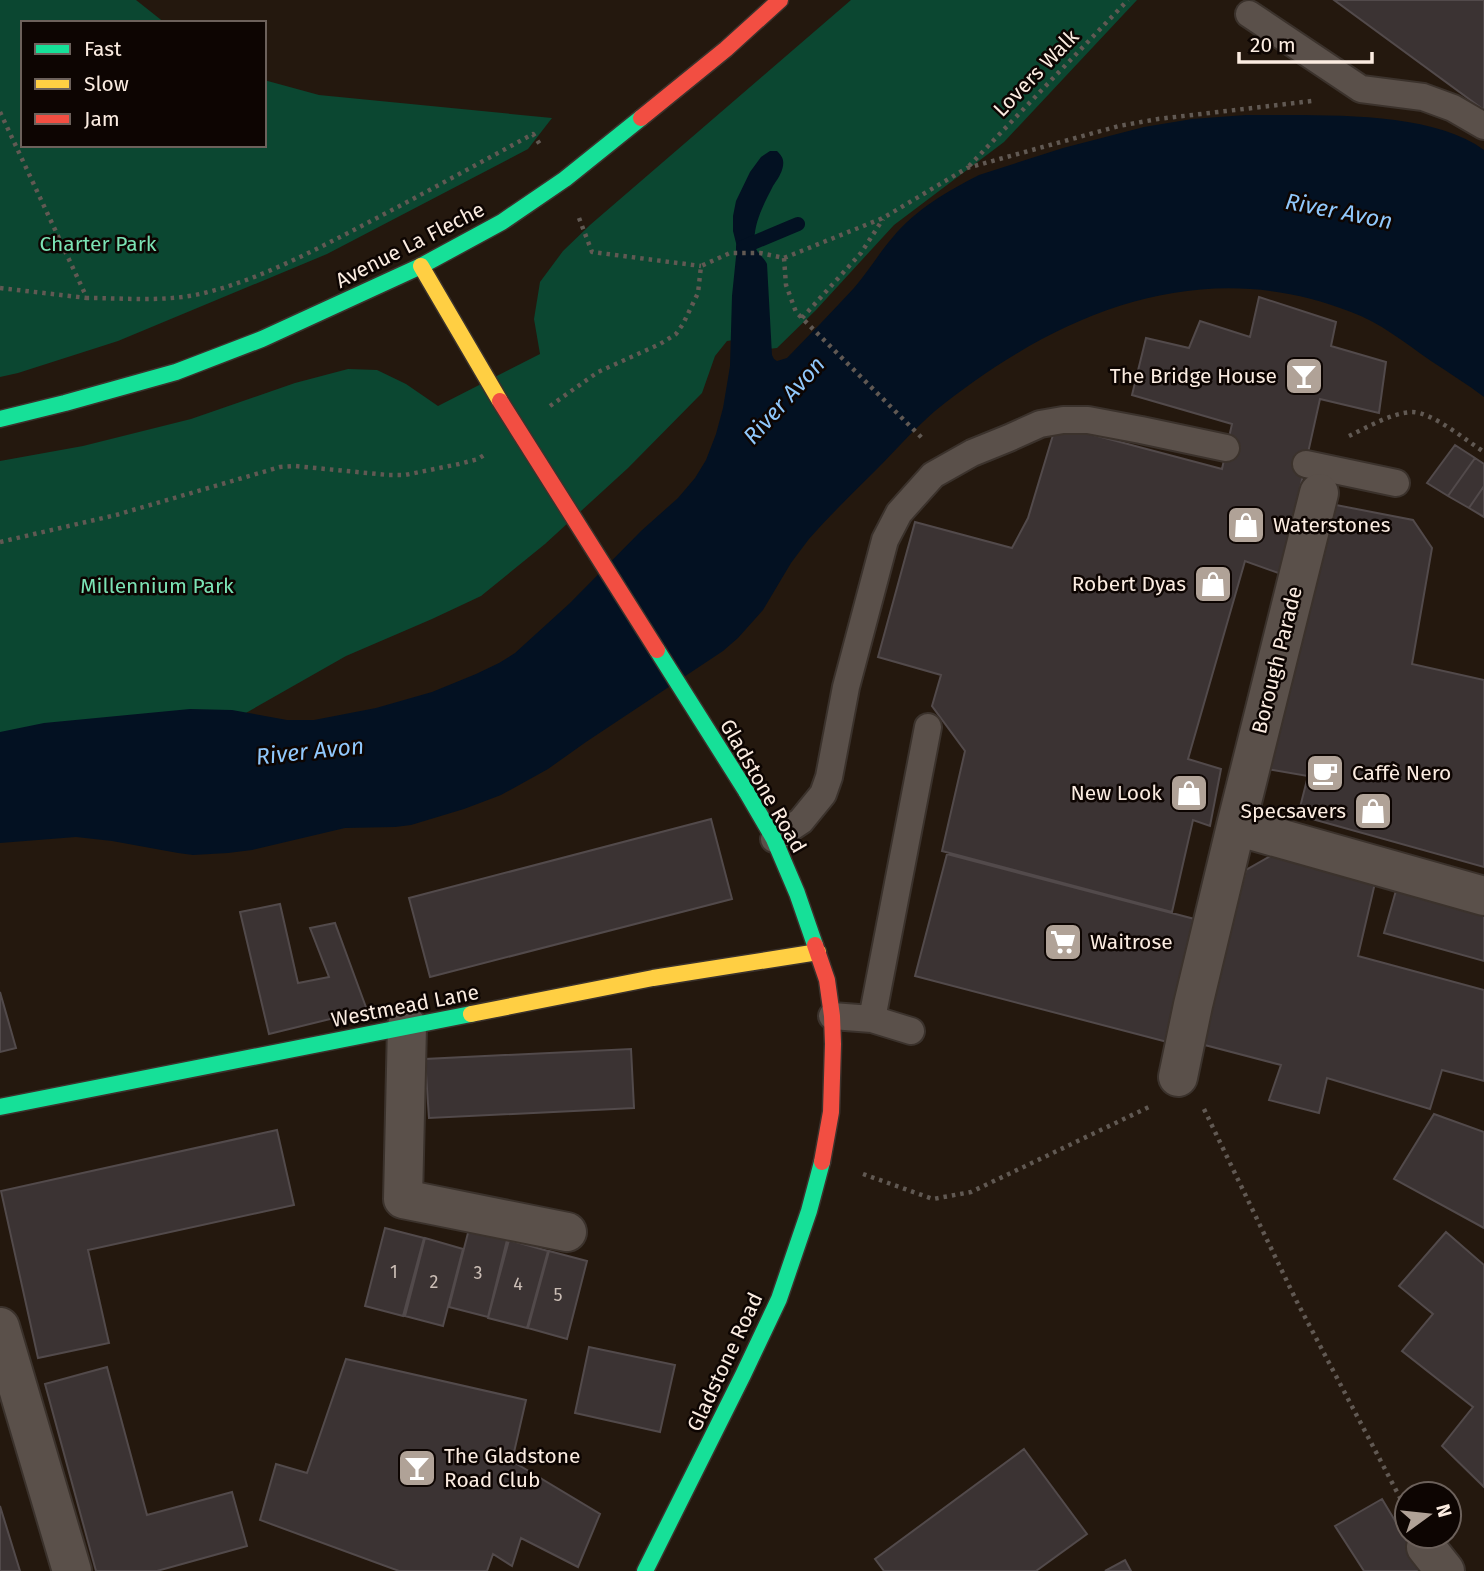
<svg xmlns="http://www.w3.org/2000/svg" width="1484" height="1571" viewBox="0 0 1484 1571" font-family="'Fira Sans',sans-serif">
<rect width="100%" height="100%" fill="#24180e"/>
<path fill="#0b4731" d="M 0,0 L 136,0 L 165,23 L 23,23 L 23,145 L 264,145 L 264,80 L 319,95 L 552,118 L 528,149 L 327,254 L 118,341 L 18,373 L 0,377 Z
M 851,0 L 1137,0 L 1004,142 L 894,225 L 816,310 L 777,348 L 768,349 L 748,338 L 727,341 L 715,356 L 702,393 L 628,468 L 545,544 L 481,596 L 432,619 L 346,656 L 200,739 L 0,749 L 0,461 L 83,446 L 191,419 L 295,383 L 348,369 L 377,370 L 406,384 L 438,406 L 540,354 L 534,319 L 540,282 L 563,251 L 590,225 Z"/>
<path fill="#031122" d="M 1246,115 C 1313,116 1429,109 1484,150 L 1484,397 C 1467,384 1449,373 1431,361 C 1405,343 1381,323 1351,312 C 1199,252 1055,314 935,411 C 914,429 895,451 875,471 C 853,493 830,515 809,539 L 791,563 L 763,610 L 738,638 L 723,651 L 586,742 L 548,769 L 501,795 L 464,809 L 411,825 L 395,827 L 345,828 L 252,850 L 228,853 L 193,855 L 178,853 L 112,841 L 76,837 L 0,843 L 0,732 L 44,723 L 190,709 L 232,710 L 287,720 L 314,720 L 376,708 L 432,692 L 476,674 L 499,663 L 515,653 L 570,603 L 641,531 L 678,498 L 695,478 L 706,460 L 716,434 L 723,408 L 730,366 L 732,296 L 737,247 L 733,231 L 733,216 L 736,201 L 750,172 L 761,157 L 770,151 L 777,151 C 782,156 784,159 783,166 C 782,173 777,180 773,186 C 764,204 752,225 755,246 C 757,254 764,257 767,264 L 772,355 L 774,359 L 777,361 L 787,358 C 809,335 832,312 854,288 C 868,272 879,253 893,237 C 916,209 948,191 979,175 L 1063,148 L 1144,127 L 1192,119 Z"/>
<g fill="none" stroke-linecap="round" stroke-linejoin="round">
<path stroke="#031122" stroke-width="14" d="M 743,252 L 743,247 L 798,224"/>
</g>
<path fill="#3b3333" stroke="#524a4b" stroke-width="2" d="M 1334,0 L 1484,0 L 1484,110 Z
M 1259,297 L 1336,322 L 1331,346 L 1386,362 L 1379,413 L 1320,399 L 1281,574 L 1245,561 L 1188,759 L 1221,769 L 1210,826 L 1193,820 L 1172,912 L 942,851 L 965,751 L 932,706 L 941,675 L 878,657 L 915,522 L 1012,548 L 1028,518 L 1056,425 L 1222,469 L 1232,424 L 1132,395 L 1146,338 L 1189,348 L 1200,321 L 1250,337 Z
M 1455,445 L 1475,458 L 1448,496 L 1427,483 Z
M 1475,458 L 1484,464 L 1484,486 L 1469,508 L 1448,496 Z
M 1484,486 L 1484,517 L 1469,508 Z
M 1336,505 L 1413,520 L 1432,548 L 1412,664 L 1484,680 L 1484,867 L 1298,815 L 1308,776 L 1267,769 Z
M 711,819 L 732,899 L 430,977 L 409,898 Z
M 947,854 L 1206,922 L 1175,1044 L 915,976 Z
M 1274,854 L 1375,883 L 1358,956 L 1484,990 L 1484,1081 L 1442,1070 L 1430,1109 L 1327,1078 L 1319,1113 L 1269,1100 L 1281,1065 L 1197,1043 L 1246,870 Z
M 1397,887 L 1484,913 L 1484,961 L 1384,933 Z
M 280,904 L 298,983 L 329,977 L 310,928 L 335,923 L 367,1010 L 269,1034 L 240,912 Z
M 0,992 L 16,1048 L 0,1052 Z
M 631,1049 L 634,1108 L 429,1118 L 425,1059 Z
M 1434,1114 L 1484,1132 L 1484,1228 L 1394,1179 Z
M 277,1130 L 294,1205 L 88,1250 L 109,1343 L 38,1358 L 1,1191 Z
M 385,1228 L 424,1238 L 403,1316 L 365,1306 Z
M 469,1229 L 507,1240 L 488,1317 L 449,1307 Z
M 1446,1232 L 1484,1265 L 1484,1487 L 1442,1446 L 1473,1407 L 1402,1351 L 1433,1314 L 1399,1286 Z
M 425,1238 L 463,1249 L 443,1326 L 405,1316 Z
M 509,1240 L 548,1251 L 527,1328 L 488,1318 Z
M 549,1251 L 587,1261 L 567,1339 L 528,1328 Z
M 589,1347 L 675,1365 L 660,1432 L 575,1413 Z
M 346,1359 L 526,1400 L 512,1461 L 600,1514 L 578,1567 L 521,1538 L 512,1566 L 493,1554 L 487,1571 L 399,1571 L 260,1520 L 276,1464 L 307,1473 Z
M 107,1367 L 147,1515 L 232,1492 L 247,1546 L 157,1571 L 96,1571 L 45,1384 Z
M 1024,1449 L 1087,1534 L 1036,1571 L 884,1571 L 875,1559 Z
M 1382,1499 L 1418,1559 L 1428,1571 L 1364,1571 L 1335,1526 Z
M 0,1506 L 20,1571 L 0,1571 Z
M 1125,1560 L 1131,1571 L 1105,1571 Z"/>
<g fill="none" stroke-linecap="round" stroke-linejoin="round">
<defs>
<path id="lane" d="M 1249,14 L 1361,89 L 1423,97 L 1453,108 L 1484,126
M 1306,464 L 1396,483
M 774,839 L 801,821 L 823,794 L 829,777 L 846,687 L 885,540 L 899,513 L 933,475 L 972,453 L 1009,438 L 1040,424 L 1063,420 L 1088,420 L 1141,430 L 1226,448
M 832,1016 L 872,1019 L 911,1031
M 872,1019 L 928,727"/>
<path id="street" d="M 1236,826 L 1484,896
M 407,1026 L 403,1199 L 567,1232
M 1178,1077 L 1193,1005 L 1236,826 L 1319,493
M 0,1327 L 72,1571
M 1426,1547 L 1445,1571"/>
<path id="fast" d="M 0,419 L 65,403 L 176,372 L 262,339 L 421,266 L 502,222 L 565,179 L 641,118
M 746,791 L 774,839 L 797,893 L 815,945
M 0,1107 L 471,1014
M 645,1571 L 743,1375 L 779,1299 L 809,1211 L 822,1162"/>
<path id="slow" d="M 421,266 L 500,401
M 471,1014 L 653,978 L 818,952"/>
<path id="jam" d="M 641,118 L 726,49 L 780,0
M 815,945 L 827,980 L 832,1016 L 833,1044 L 831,1112 L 822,1162"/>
</defs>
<use href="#lane" stroke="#3b322c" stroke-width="30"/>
<use href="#street" stroke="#3b322c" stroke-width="42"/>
<use href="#fast" stroke="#3b322c" stroke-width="19"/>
<use href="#slow" stroke="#3b322c" stroke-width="19"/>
<use href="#jam" stroke="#3b322c" stroke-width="19"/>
<path stroke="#615953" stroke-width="4.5" stroke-dasharray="3.5 5" stroke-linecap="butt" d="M 0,112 L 87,298 C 124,298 164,302 200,294 C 252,282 301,257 348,233 C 410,201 472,167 533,134 L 541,146
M 969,166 L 1128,0
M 579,218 L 592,252 L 701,266
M 784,258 L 786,285 L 796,312 L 924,440
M 0,288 L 87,298
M 802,318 L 861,253 L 883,219
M 550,406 L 598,372 L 660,344 L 676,334 L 683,324 L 698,293 L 701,266 L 730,253 L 760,253 L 784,258 L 883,218 L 967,168 L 1061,142 L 1119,126 L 1158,119 L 1312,101
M 1349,436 C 1368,427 1391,413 1412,412 C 1432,412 1467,441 1484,452
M 0,542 L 116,515 L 280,467 L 295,466 L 388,475 L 405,475 L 459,464 L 478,459 L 484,455
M 1204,1109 L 1296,1300 L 1407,1511
M 863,1174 L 933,1199 L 971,1192 L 1149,1107"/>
<use href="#lane" stroke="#5a504a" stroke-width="26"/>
<use href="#street" stroke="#5a504a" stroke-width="38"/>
<use href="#fast" stroke="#16e098" stroke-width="16"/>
<use href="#slow" stroke="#ffcf43" stroke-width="16"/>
<use href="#jam" stroke="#f24e42" stroke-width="16"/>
<defs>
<path id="fast-bridge" d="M 657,650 L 746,791"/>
<path id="jam-bridge" d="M 500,401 L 657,650"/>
</defs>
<use href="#fast-bridge" stroke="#3b322c" stroke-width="19" stroke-linecap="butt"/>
<use href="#jam-bridge" stroke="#3b322c" stroke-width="19" stroke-linecap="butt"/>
<use href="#fast-bridge" stroke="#16e098" stroke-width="16"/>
<use href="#jam-bridge" stroke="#f24e42" stroke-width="16"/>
</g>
<defs>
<symbol id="bar-square" viewBox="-11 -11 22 22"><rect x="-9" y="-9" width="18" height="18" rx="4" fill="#b0a297" stroke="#0d0502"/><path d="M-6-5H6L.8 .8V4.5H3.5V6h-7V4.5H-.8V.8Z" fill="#fff"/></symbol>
<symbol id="shop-square" viewBox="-11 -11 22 22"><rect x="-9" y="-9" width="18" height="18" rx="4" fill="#b0a297" stroke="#0d0502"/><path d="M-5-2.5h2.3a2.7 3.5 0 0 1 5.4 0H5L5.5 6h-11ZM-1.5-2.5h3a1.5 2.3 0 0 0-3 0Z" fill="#fff"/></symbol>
<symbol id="cafe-square" viewBox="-11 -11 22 22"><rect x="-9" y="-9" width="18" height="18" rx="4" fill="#b0a297" stroke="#0d0502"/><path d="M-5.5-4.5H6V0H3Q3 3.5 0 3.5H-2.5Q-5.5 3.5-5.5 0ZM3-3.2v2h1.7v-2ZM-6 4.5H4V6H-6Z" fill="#fff"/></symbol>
<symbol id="supermarket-square" viewBox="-11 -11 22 22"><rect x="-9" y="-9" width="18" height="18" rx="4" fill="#b0a297" stroke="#0d0502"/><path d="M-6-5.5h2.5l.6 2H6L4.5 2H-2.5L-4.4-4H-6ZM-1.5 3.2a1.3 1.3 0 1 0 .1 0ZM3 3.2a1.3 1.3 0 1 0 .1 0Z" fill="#fff"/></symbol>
</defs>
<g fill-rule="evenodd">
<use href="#bar-square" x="1282" y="354" width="44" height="44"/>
<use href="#shop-square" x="1224" y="503" width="44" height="44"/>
<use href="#shop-square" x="1191" y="562" width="44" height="44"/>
<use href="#cafe-square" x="1303" y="751" width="44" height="44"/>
<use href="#shop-square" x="1167" y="771" width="44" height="44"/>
<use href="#shop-square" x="1351" y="789" width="44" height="44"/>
<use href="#supermarket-square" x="1041" y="920" width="44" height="44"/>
<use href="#bar-square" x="395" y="1446" width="44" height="44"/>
</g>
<g text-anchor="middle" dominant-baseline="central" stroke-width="5" stroke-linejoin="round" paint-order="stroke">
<g font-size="18" fill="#cbbeb6">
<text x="394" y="1272">1</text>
<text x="478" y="1273">3</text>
<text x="434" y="1282">2</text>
<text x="518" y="1284">4</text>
<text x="558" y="1295">5</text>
</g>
<g font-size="21" fill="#fbece1" stroke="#0d0502">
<text transform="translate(1036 73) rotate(-46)">Lovers Walk</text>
<text transform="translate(410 245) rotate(-27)">Avenue La Fleche</text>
<text transform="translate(1277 660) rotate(-76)">Borough Parade</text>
<text transform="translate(763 786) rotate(60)">Gladstone Road</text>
<text transform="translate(405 1006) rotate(-11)">Westmead Lane</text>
<text transform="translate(725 1362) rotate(-65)">Gladstone Road</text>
</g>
<g font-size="21" fill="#7be2b4" stroke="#0d0502">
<text x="98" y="244">Charter Park</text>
<text x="157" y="586">Millennium Park</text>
</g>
<g font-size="21" fill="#fbece1" stroke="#0d0502" text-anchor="end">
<text x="1277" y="376">The Bridge House</text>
<text x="1273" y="525" text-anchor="start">Waterstones</text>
<text x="1186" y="584">Robert Dyas</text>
<text x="1352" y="773" text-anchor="start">Caffè Nero</text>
<text x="1162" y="793">New Look</text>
<text x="1346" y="811">Specsavers</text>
<text x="1090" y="942" text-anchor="start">Waitrose</text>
<text x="444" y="1456" text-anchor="start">The Gladstone<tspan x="444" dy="24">Road Club</tspan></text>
</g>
<g font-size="23" font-style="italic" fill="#90c8fc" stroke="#0d0502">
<text transform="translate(1339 211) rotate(11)">River Avon</text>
<text transform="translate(784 400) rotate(-48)">River Avon</text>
<text transform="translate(310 751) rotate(-6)">River Avon</text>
</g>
</g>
<rect x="21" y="21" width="245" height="126" fill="#0d0502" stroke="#6c615b" stroke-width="2"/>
<rect x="35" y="44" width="35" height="10" fill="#16e098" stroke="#6c615b" stroke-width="2"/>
<text x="84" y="56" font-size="21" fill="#fbece1">Fast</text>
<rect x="35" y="79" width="35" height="10" fill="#ffcf43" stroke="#6c615b" stroke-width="2"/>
<text x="84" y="91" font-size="21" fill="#fbece1">Slow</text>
<rect x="35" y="114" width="35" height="10" fill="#f24e42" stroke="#6c615b" stroke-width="2"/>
<text x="84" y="126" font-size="21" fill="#fbece1">Jam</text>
<g transform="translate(1428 1515) rotate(75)"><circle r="33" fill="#0d0502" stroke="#6c615b" stroke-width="2"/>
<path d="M0-5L12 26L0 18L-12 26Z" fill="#b0a297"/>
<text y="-10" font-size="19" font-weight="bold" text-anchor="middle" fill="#fbece1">N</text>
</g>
<path d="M1239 52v10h133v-10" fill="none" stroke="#fbece1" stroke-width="3.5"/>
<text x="1250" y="52" font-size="21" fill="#fbece1" stroke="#0d0502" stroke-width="5" paint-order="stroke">20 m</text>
</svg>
